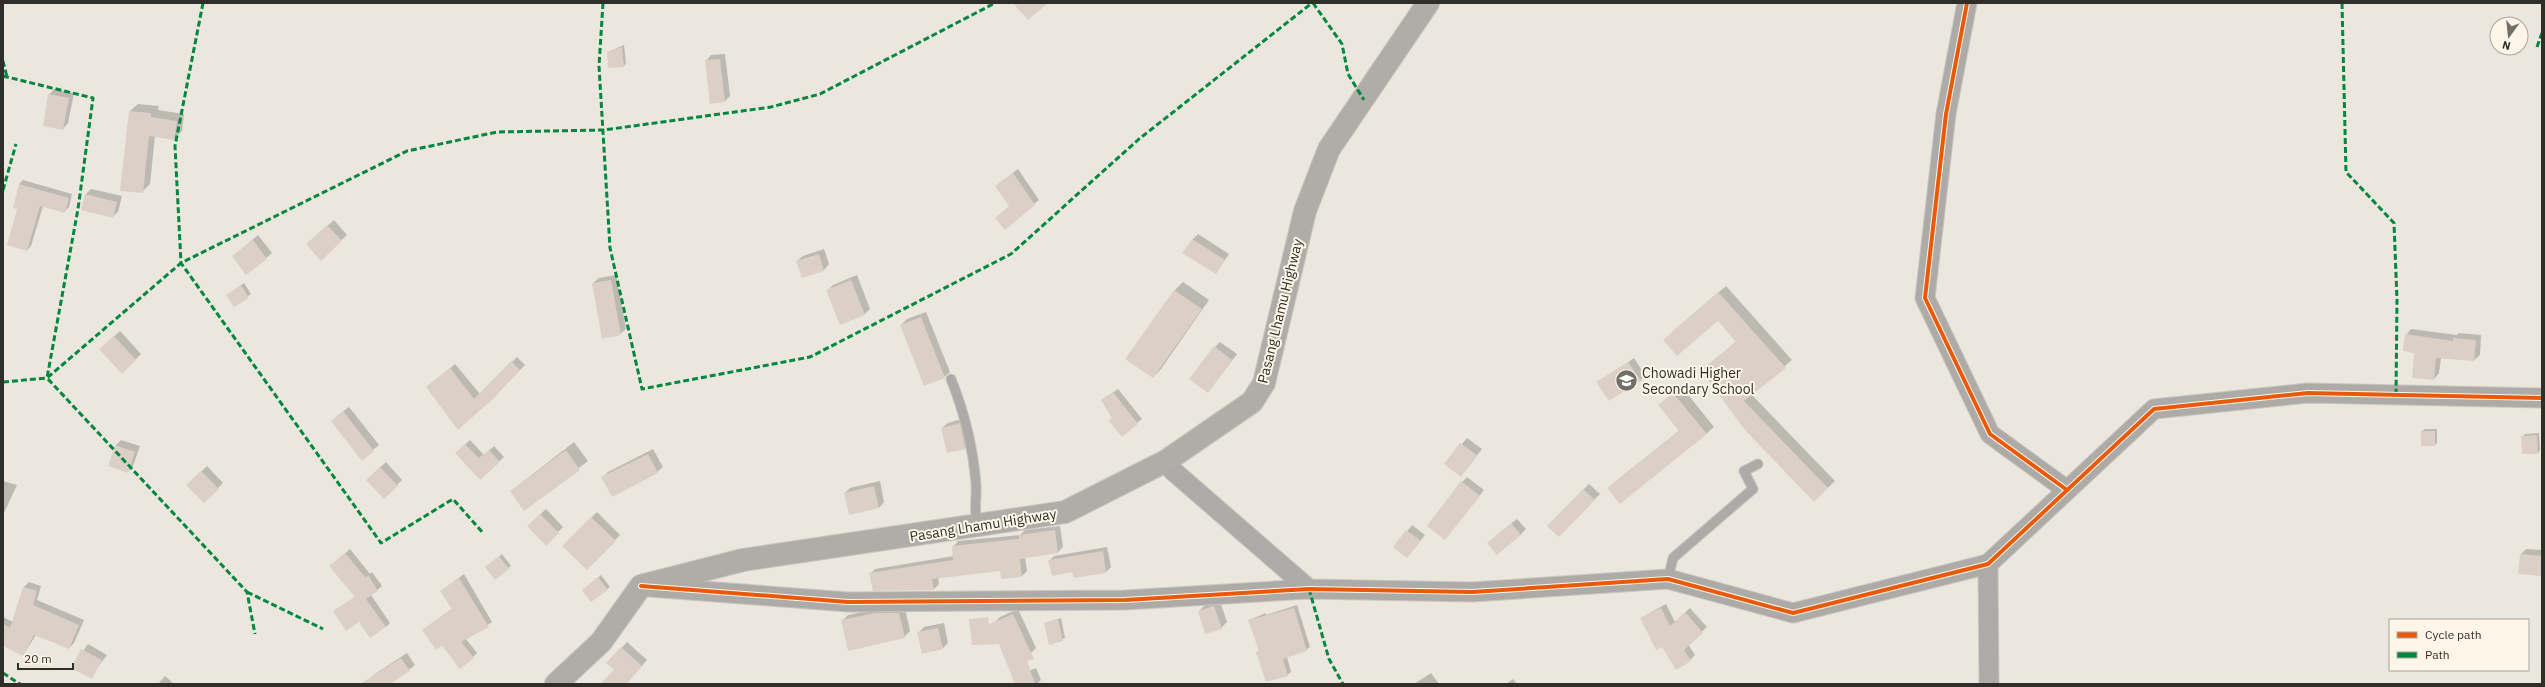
<svg xmlns="http://www.w3.org/2000/svg" width="2545" height="687" viewBox="0 0 2545 687" font-family="'IBM Plex Sans',sans-serif">
<rect width="100%" height="100%" fill="#ebe7df"/>
<path fill="#0003" d="M 624,45 L 626,63 L 624,66 L 608,52 Z
M 725,54 L 730,96 L 724,102 L 706,61 L 711,55 Z
M 54,89 L 74,93 L 68,123 L 63,129 L 49,95 Z
M 138,104 L 159,106 L 158,110 L 184,114 L 182,131 L 174,139 L 155,136 L 150,184 L 142,192 L 130,111 Z
M 1018,169 L 1039,200 L 1034,204 L 1010,206 L 996,186 Z
M 23,180 L 72,194 L 69,207 L 65,211 L 43,206 L 31,246 L 27,250 L 18,208 L 19,184 Z
M 91,189 L 122,196 L 118,212 L 112,217 L 82,209 L 86,194 Z
M 334,220 L 347,235 L 321,259 L 313,239 Z
M 1198,234 L 1229,254 L 1216,273 L 1192,240 Z
M 258,235 L 272,253 L 266,258 L 233,256 Z
M 824,249 L 829,264 L 824,270 L 802,277 L 797,261 L 803,256 Z
M 616,275 L 626,329 L 620,334 L 593,283 L 599,278 Z
M 857,275 L 870,309 L 865,314 L 828,290 L 833,285 Z
M 1183,282 L 1209,300 L 1161,369 L 1153,377 L 1127,359 L 1175,290 Z
M 244,283 L 251,294 L 234,306 L 227,295 Z
M 1726,286 L 1792,360 L 1751,394 L 1835,481 L 1814,501 L 1702,370 L 1737,341 L 1718,319 L 1671,333 Z
M 926,312 L 950,372 L 944,377 L 901,325 L 907,319 Z
M 2411,329 L 2457,335 L 2459,333 L 2481,335 L 2480,355 L 2474,360 L 2441,358 L 2439,373 L 2434,379 L 2406,335 Z
M 120,331 L 141,354 L 135,360 L 106,344 Z
M 1220,342 L 1237,354 L 1208,392 L 1215,347 Z
M 517,357 L 525,365 L 459,429 L 427,387 L 455,364 L 480,394 Z
M 1634,358 L 1645,375 L 1640,381 L 1598,383 Z
M 1681,386 L 1714,427 L 1706,434 L 1616,481 L 1680,430 L 1659,405 Z
M 1118,389 L 1142,419 L 1122,435 L 1102,400 Z
M 349,407 L 379,445 L 362,459 L 337,416 Z
M 965,418 L 970,443 L 965,448 L 942,428 L 948,423 Z
M 2425,429 L 2437,429 L 2437,443 L 2435,445 L 2422,431 Z
M 2539,433 L 2540,450 L 2538,453 L 2522,437 L 2525,434 Z
M 1467,438 L 1482,449 L 1466,470 L 1445,464 Z
M 121,440 L 140,446 L 133,466 L 128,472 L 109,465 L 116,445 Z
M 470,440 L 484,455 L 494,446 L 504,457 L 481,479 L 456,453 Z
M 574,442 L 588,461 L 525,509 L 511,491 Z
M 653,449 L 663,467 L 657,472 L 603,477 L 608,472 Z
M 386,462 L 402,480 L 384,498 L 373,474 Z
M 207,466 L 223,483 L 204,502 L 188,485 Z
M 1467,477 L 1484,490 L 1445,539 L 1462,482 Z
M 3,481 L 17,485 L 3,515 Z
M 880,481 L 884,502 L 879,508 L 845,493 L 850,488 Z
M 1589,484 L 1600,494 L 1559,536 L 1548,526 Z
M 546,509 L 563,527 L 546,544 L 528,526 Z
M 597,512 L 620,535 L 587,569 L 563,546 Z
M 1517,519 L 1526,529 L 1520,535 L 1494,537 Z
M 1412,525 L 1425,535 L 1407,557 L 1395,547 Z
M 1060,526 L 1063,547 L 1058,552 L 1025,557 L 1027,571 L 1022,576 L 1001,570 L 938,577 L 939,584 L 934,589 L 870,574 L 875,569 L 954,556 L 953,547 L 958,541 L 1020,535 L 1025,530 Z
M 1107,547 L 1111,567 L 1106,572 L 1074,577 L 1073,570 L 1049,561 L 1054,556 Z
M 350,549 L 370,574 L 372,572 L 382,586 L 371,595 L 390,623 L 386,627 L 334,611 L 356,596 L 335,562 Z
M 2526,549 L 2542,550 L 2540,575 L 2521,554 Z
M 502,554 L 511,566 L 508,568 L 486,567 Z
M 464,574 L 492,622 L 466,639 L 477,653 L 473,657 L 428,626 L 453,608 L 441,591 Z
M 601,575 L 610,587 L 607,589 L 586,588 Z
M 29,582 L 41,586 L 37,600 L 84,620 L 74,643 L 69,648 L 36,635 L 23,655 L 3,645 L 3,617 L 13,622 L 24,587 Z
M 1220,601 L 1227,622 L 1221,628 L 1199,611 L 1205,605 Z
M 1666,604 L 1675,622 L 1690,608 L 1707,627 L 1688,644 L 1695,655 L 1690,660 L 1662,646 L 1641,618 Z
M 1297,605 L 1310,647 L 1306,650 L 1287,657 L 1291,672 L 1287,675 L 1257,653 L 1259,650 L 1249,620 L 1266,613 L 1266,615 Z
M 881,608 L 905,608 L 910,631 L 904,637 L 843,620 L 848,615 Z
M 1018,609 L 1036,648 L 1031,653 L 995,622 L 1000,617 Z
M 1061,618 L 1065,638 L 1050,644 L 1045,623 Z
M 944,623 L 948,643 L 943,648 L 918,633 L 924,627 Z
M 627,642 L 647,660 L 626,684 L 601,684 L 616,670 L 608,663 Z
M 88,644 L 107,655 L 95,671 L 72,667 Z
M 407,653 L 415,665 L 409,670 L 388,684 L 373,684 L 370,679 L 375,674 Z
M 1036,668 L 1041,680 L 1037,684 L 1017,684 L 1020,674 Z
M 1431,673 L 1439,684 L 1414,684 Z
M 165,676 L 174,684 L 158,684 Z
M 1513,679 L 1517,684 L 1506,684 Z"/>
<path fill="#dcd0c6" d="M 1013,3 L 1048,3 L 1028,20 Z
M 622,47 L 624,67 L 608,68 L 607,52 Z
M 720,59 L 725,102 L 710,104 L 705,60 Z
M 48,94 L 69,98 L 63,130 L 43,126 Z
M 129,111 L 151,113 L 151,117 L 177,121 L 174,140 L 149,136 L 143,193 L 120,191 Z
M 1013,173 L 1035,205 L 1005,230 L 995,218 L 1009,206 L 995,186 Z
M 19,184 L 69,198 L 65,213 L 40,206 L 27,251 L 7,245 L 17,209 L 13,208 Z
M 85,194 L 117,202 L 113,218 L 81,210 Z
M 327,225 L 342,241 L 321,261 L 306,244 Z
M 1192,239 L 1225,260 L 1216,274 L 1182,253 Z
M 253,240 L 267,259 L 246,275 L 232,256 Z
M 819,254 L 824,271 L 802,278 L 796,261 Z
M 611,280 L 621,335 L 602,339 L 592,283 Z
M 851,280 L 865,315 L 840,325 L 826,290 Z
M 241,285 L 249,298 L 234,307 L 226,295 Z
M 1174,290 L 1202,309 L 1153,378 L 1125,359 Z
M 1718,292 L 1786,368 L 1744,401 L 1828,488 L 1814,502 L 1744,429 L 1701,370 L 1736,342 L 1718,321 L 1677,356 L 1663,340 Z
M 921,317 L 945,378 L 924,386 L 900,325 Z
M 2405,334 L 2453,341 L 2453,338 L 2476,340 L 2474,361 L 2436,358 L 2434,380 L 2412,378 L 2414,353 L 2403,351 Z
M 114,336 L 136,360 L 122,374 L 99,349 Z
M 1214,346 L 1232,360 L 1208,393 L 1189,379 Z
M 511,361 L 520,370 L 494,398 L 458,430 L 426,387 L 450,368 L 474,399 Z
M 1628,362 L 1641,381 L 1609,401 L 1596,382 Z
M 1113,392 L 1138,424 L 1122,437 L 1109,421 L 1112,418 L 1101,400 Z
M 1673,393 L 1707,434 L 1620,504 L 1607,488 L 1679,431 L 1658,405 Z
M 343,411 L 374,451 L 362,461 L 331,421 Z
M 960,423 L 965,449 L 947,453 L 941,428 Z
M 2421,431 L 2435,431 L 2435,446 L 2421,446 Z
M 2537,435 L 2538,454 L 2522,454 L 2521,436 Z
M 1460,443 L 1477,455 L 1461,477 L 1444,464 Z
M 465,444 L 479,458 L 489,450 L 500,462 L 480,480 L 455,453 Z
M 115,445 L 135,452 L 128,473 L 108,466 Z
M 566,450 L 580,470 L 524,511 L 510,491 Z
M 648,454 L 658,473 L 612,497 L 601,477 Z
M 380,467 L 398,486 L 384,499 L 366,480 Z
M 201,471 L 219,489 L 204,503 L 186,485 Z
M 1461,481 L 1480,496 L 1445,540 L 1427,526 Z
M 874,486 L 879,508 L 849,515 L 844,493 Z
M 1583,489 L 1595,500 L 1559,537 L 1547,526 Z
M 540,514 L 559,533 L 546,546 L 527,526 Z
M 591,517 L 616,541 L 587,570 L 562,546 Z
M 1511,523 L 1521,535 L 1497,555 L 1487,543 Z
M 1055,530 L 1058,553 L 1020,559 L 1022,577 L 1001,579 L 1000,571 L 932,579 L 934,590 L 873,591 L 869,573 L 953,560 L 952,546 L 1019,539 L 1019,535 Z
M 1406,530 L 1421,541 L 1407,558 L 1393,547 Z
M 1103,551 L 1106,573 L 1074,578 L 1072,572 L 1052,576 L 1048,560 Z
M 345,553 L 366,578 L 368,575 L 378,591 L 366,599 L 386,627 L 370,638 L 359,622 L 346,631 L 333,611 L 355,597 L 329,566 Z
M 2520,554 L 2542,556 L 2541,576 L 2518,574 Z
M 499,556 L 509,569 L 495,580 L 485,567 Z
M 598,577 L 608,590 L 591,602 L 582,590 Z
M 459,578 L 489,627 L 461,642 L 474,658 L 460,669 L 442,646 L 436,650 L 422,630 L 452,609 L 440,591 Z
M 23,587 L 37,591 L 33,605 L 79,625 L 69,649 L 34,635 L 23,656 L 3,646 L 3,624 L 10,628 Z
M 1214,606 L 1222,629 L 1205,634 L 1198,611 Z
M 1294,608 L 1307,651 L 1283,659 L 1288,676 L 1266,682 L 1256,652 L 1259,651 L 1248,620 Z
M 1661,608 L 1670,626 L 1685,612 L 1703,633 L 1684,650 L 1691,661 L 1676,670 L 1662,647 L 1656,650 L 1640,618 Z
M 875,613 L 899,613 L 905,638 L 848,651 L 841,620 Z
M 1013,614 L 1034,659 L 1027,661 L 1035,684 L 1015,684 L 999,644 L 972,645 L 969,619 L 988,617 L 989,624 Z
M 1058,619 L 1063,641 L 1049,645 L 1044,623 Z
M 938,628 L 943,649 L 922,654 L 917,632 Z
M 621,647 L 642,666 L 626,684 L 600,684 L 614,670 L 606,663 Z
M 81,649 L 102,660 L 92,679 L 71,668 Z
M 401,658 L 410,671 L 390,684 L 360,684 Z"/>
<g fill="none" stroke-linecap="round" stroke-linejoin="round">
<defs>
<path id="service" d="M 951,379 C 965,414 973,447 976,484 C 977,498 973,511 978,524
M 1668,579 L 1673,558 L 1753,489 L 1744,471 L 1758,464"/>
<path id="minor" d="M 1967,3 L 1946,114 L 1925,298 L 1990,434 L 2067,490
M 1166,461 L 1172,470 L 1309,589
M 1988,564 L 1989,684
M 650,587 L 848,602 L 1125,600 L 1309,589 L 1472,592 L 1668,579 L 1793,613 L 1988,564 L 2154,409 L 2308,393 L 2542,398"/>
<path id="primary" d="M 556,684 L 601,642 L 641,586 L 743,560 L 1065,512 L 1166,461 L 1252,402 L 1264,383 L 1305,211 L 1329,149 L 1428,3"/>
</defs>
<use href="#service" stroke="#c9c5bf" stroke-width="11"/>
<use href="#minor" stroke="#c9c5bf" stroke-width="21"/>
<use href="#primary" stroke="#c9c5bf" stroke-width="24"/>
<use href="#service" stroke="#adaba7" stroke-width="9"/>
<use href="#minor" stroke="#adaba7" stroke-width="19"/>
<use href="#primary" stroke="#b0aca8" stroke-width="22"/>
<path stroke="#00873e" stroke-width="3" stroke-dasharray="6 3" stroke-linecap="butt" d="M 203,3 L 175,146 L 181,263 L 381,543 L 453,499 L 483,533
M 603,3 L 599,66 L 610,248 L 642,389 L 810,357 L 1011,254 L 1139,139 L 1312,3
M 1313,3 L 1342,44 L 1348,74 L 1364,100
M 2342,3 L 2346,172 L 2394,223 L 2397,300 L 2396,394
M 2537,47 L 2542,33
M 3,61 L 7,77
M 3,76 L 93,98 L 78,209 L 47,378 L 247,592 L 255,634
M 3,190 L 16,144
M 3,382 L 47,378 L 181,263 L 407,151 L 497,132 L 604,130 L 771,107 L 820,94 L 995,3
M 1309,589 L 1329,659 L 1343,684
M 247,592 L 323,629
M 3,673 L 20,684"/>
<defs>
<path id="cycleway" d="M 1967,3 L 1946,114 L 1925,298 L 1990,434 L 2067,490
M 641,586 L 848,602 L 1125,600 L 1309,589 L 1472,592 L 1668,579 L 1793,613 L 1988,564 L 2154,409 L 2308,393 L 2542,398"/>
</defs>
<use href="#cycleway" stroke="#fdf6e8" stroke-width="6"/>
<use href="#cycleway" stroke="#e8590c" stroke-width="4"/>
</g>
<defs>
<symbol id="school-disc" viewBox="-11 -11 22 22"><circle r="9.5" fill="#716f68" stroke="#fdf6e8"/><path d="M0-5L7-2L0 1L-7-2ZM-4 1L0 2.5L4 1V4Q0 6-4 4Z" fill="#fff"/></symbol>
</defs>
<g fill-rule="evenodd">
<use href="#school-disc" x="1614" y="368" width="25" height="25"/>
</g>
<g text-anchor="middle" dominant-baseline="central" stroke-width="4" stroke-linejoin="round" paint-order="stroke">
<g font-size="14" fill="#302e28" stroke="#fdf6e8">
<text transform="translate(1280 311) rotate(-76)">Pasang Lhamu Highway</text>
<text transform="translate(983 525) rotate(-9)">Pasang Lhamu Highway</text>
</g>
<g font-size="14" fill="#302e28" stroke="#fdf6e8" text-anchor="start">
<text x="1642" y="373">Chowadi Higher<tspan x="1642" dy="16">Secondary School</tspan></text>
</g>
</g>
<rect width="2545" height="687" fill="none" stroke="#302e28" stroke-width="8"/>
<rect x="2389" y="619" width="140" height="52" fill="#fdf6e8" stroke="#aba69b"/>
<rect x="2397" y="632" width="20" height="6" fill="#e8590c" stroke="#aba69b"/>
<text x="2425" y="639" font-size="12" fill="#302e28">Cycle path</text>
<rect x="2397" y="652" width="20" height="6" fill="#00873e" stroke="#aba69b"/>
<text x="2425" y="659" font-size="12" fill="#302e28">Path</text>
<g transform="translate(2509 36) rotate(195)"><circle r="19" fill="#fdf6e8" stroke="#aba69b"/>
<path d="M0-3L7 15L0 10L-7 15Z" fill="#716f68"/>
<text y="-6" font-size="11" font-weight="bold" text-anchor="middle" fill="#302e28">N</text>
</g>
<path d="M18 663v6h55v-6" fill="none" stroke="#302e28" stroke-width="2"/>
<text x="24" y="663" font-size="12" fill="#302e28" stroke="#fdf6e8" stroke-width="3" paint-order="stroke">20 m</text>
</svg>
